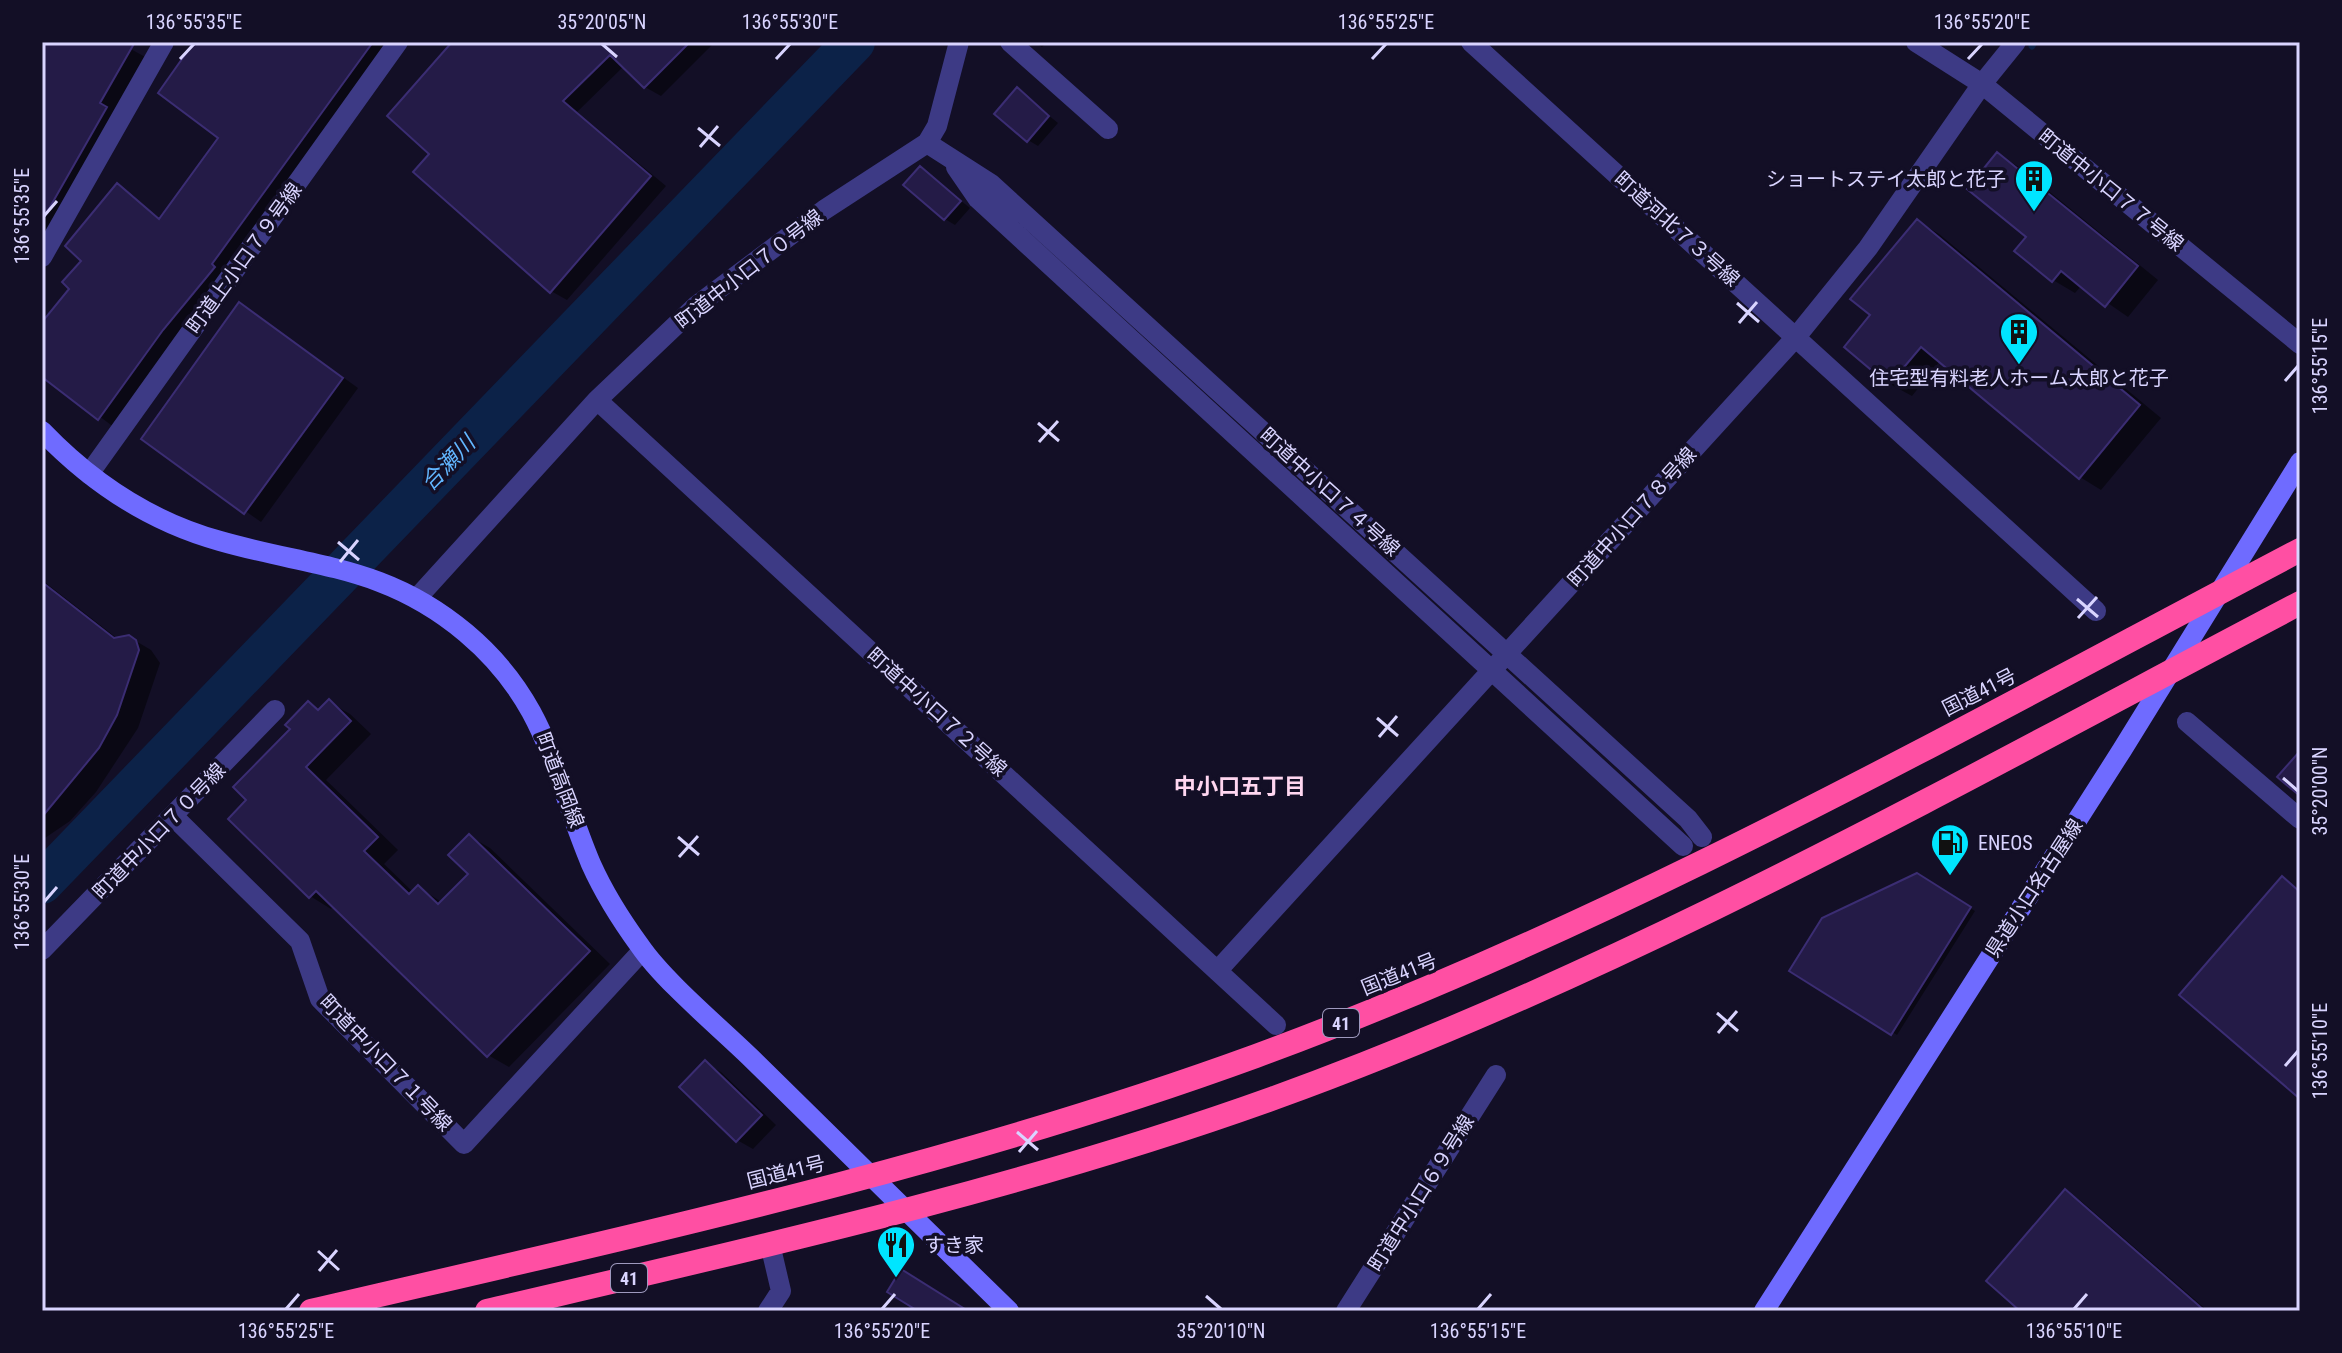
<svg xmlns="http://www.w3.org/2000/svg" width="2342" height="1353" viewBox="0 0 2342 1353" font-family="'Roboto Condensed','Noto Sans JP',sans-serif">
<rect width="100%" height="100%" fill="#130f26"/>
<path fill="#0007" d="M 42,42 L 118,42 L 147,58 L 42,258 Z
M 196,42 L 395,42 L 115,428 L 42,373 L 42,325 L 72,288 L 117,186 L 161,219 L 221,138 Z
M 455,42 L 715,42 L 661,96 L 645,87 L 624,66 L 577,112 L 666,186 L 567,300 L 551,291 L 431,154 Z
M 1033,42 L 1047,42 L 1042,47 Z
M 1017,90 L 1058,123 L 1038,146 L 1028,140 Z
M 1997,154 L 2019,167 L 2158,280 L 2128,317 L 2082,285 L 2075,293 L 2053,280 L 2017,251 L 2029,236 Z
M 920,168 L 970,208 L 955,225 L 945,219 Z
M 1918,221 L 1939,234 L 2161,418 L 2101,490 L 2080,477 L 1940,361 L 1912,396 L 1890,384 Z
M 255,314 L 358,388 L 261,522 L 143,439 Z
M 42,580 L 118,639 L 129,637 L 151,650 L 160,663 L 138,728 L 96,792 L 70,821 L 42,840 Z
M 329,702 L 350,714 L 371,734 L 326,780 L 398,850 L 384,864 L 413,892 L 418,887 L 443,903 L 471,874 L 469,836 L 490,848 L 610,964 L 509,1067 L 488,1055 L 334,905 L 331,909 L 310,896 L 293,729 L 308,704 L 320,711 Z
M 1916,875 L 1975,911 L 1897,1035 L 1792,970 Z
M 705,1063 L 721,1072 L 776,1125 L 753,1149 L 737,1140 Z
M 2065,1192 L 2081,1201 L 2208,1311 L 2023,1311 Z"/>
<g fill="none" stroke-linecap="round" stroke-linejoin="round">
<path stroke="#0c2248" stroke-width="7" d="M 2032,46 L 2034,42"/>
<path stroke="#0c2248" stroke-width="42" d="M 42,883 L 854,42"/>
</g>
<path fill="#241b47" stroke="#3b2d73" stroke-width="2" d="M 42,42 L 135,42 L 100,103 L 107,107 L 42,221 Z
M 194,42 L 373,42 L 212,264 L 215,267 L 163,330 L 98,420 L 42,377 L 42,322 L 69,289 L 62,282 L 81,261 L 65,246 L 117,183 L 159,219 L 218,138 L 158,93 Z
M 452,42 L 690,42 L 644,88 L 610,55 L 563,101 L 651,176 L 550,293 L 413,172 L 429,154 L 387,116 Z
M 1017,87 L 1049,116 L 1027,142 L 994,114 Z
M 1997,152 L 2138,266 L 2105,307 L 2061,271 L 2052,282 L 2014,251 L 2026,237 L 1967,189 Z
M 920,166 L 961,201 L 944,220 L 903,185 Z
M 1917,219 L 2140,405 L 2079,479 L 1921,347 L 1889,385 L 1844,347 L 1870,315 L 1850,299 Z
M 239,302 L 343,378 L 244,514 L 141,439 Z
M 42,582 L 114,638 L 129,635 L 136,640 L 139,650 L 117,715 L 99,748 L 42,817 Z
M 329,699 L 351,721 L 306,767 L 378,837 L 364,851 L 409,894 L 418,885 L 438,904 L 468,874 L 448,855 L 469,834 L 590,951 L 487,1057 L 316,891 L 309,898 L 228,819 L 246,800 L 233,787 L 290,729 L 285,725 L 308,701 L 318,710 Z
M 2300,751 L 2300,796 L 2277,777 Z
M 1917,873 L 1971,907 L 1891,1035 L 1789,971 L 1822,918 Z
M 2282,876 L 2300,892 L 2300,1099 L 2179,995 Z
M 705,1060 L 762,1115 L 736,1142 L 679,1087 Z
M 2065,1189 L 2205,1311 L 2020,1311 L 1986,1281 Z
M 901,1269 L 968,1311 L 918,1311 L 887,1292 Z"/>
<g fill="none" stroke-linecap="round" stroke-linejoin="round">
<path stroke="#3d3a85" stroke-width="20" d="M 1010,42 L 1108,129
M 1471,42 L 2096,611
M 1916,42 L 1982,84 L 2300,344
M 927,143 L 991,184 L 1688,819 L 1702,837
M 956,167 L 978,199 L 1683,846
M 42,257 L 164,42
M 597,400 L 1276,1025
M 89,474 L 398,42
M 417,598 L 597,400 L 696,306 L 824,210 L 927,143 L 937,126 L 959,42
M 2187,722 L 2300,819
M 174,817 L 300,941 L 320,999 L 464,1144 L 642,951
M 42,950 L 275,710
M 1219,969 L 1796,337 L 1868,248 L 1982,84 L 2016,42
M 768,1311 L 781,1291 L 770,1244
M 1346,1311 L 1496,1075"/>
<path stroke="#6f6bff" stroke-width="20" d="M 42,431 C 91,482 151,522 220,541 C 314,568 385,565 466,633 C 548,702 553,774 591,864 C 604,893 621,920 640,946 C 664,981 718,1026 751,1058 C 836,1142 923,1227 1009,1311
M 1764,1311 L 2122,750 L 2300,462"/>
<path stroke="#ff4fa3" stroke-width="24" d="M 311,1311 C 628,1237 949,1168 1256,1056 C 1620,922 1958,730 2300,550
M 487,1311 C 752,1249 1018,1190 1274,1098 C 1631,969 1965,779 2300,603"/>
</g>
<path fill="none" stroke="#d9d4ff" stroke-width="3" d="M 602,44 L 617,57M 180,59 L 194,44M 776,59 L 790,44M 1372,59 L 1386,44M 1968,59 L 1982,44M 698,128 L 720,146M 700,147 L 718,126M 44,216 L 57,201M 1737,303 L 1759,322M 1739,323 L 1757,302M 2285,381 L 2298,366M 1038,423 L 1059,441M 1039,442 L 1058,421M 338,542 L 359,560M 340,562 L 358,540M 2077,599 L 2098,617M 2078,618 L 2097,597M 1377,718 L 1398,736M 1379,737 L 1397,716M 2283,778 L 2298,791M 678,837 L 699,855M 679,857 L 698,836M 44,902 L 57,887M 1717,1013 L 1738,1031M 1718,1033 L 1737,1011M 2285,1066 L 2298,1051M 1017,1132 L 1038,1150M 1019,1152 L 1037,1131M 318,1251 L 339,1270M 319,1271 L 337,1250M 1206,1296 L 1221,1309M 286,1309 L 299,1294M 882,1309 L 895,1294M 1478,1309 L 1491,1294M 2074,1309 L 2087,1294"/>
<defs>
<symbol id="building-pin" viewBox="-11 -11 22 30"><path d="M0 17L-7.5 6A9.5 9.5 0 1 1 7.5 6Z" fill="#00e5ff" stroke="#130f26"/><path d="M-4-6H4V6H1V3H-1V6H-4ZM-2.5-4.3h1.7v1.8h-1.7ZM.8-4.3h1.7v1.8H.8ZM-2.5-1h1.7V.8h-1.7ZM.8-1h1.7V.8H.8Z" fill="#111"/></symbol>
<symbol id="fuel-pin" viewBox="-11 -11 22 30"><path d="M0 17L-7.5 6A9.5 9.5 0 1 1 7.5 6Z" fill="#00e5ff" stroke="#130f26"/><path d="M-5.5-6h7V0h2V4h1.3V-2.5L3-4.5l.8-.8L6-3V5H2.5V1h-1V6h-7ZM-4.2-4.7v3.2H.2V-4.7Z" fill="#111"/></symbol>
<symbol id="restaurant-pin" viewBox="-11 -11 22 30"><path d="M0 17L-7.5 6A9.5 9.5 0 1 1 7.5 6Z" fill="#00e5ff" stroke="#130f26"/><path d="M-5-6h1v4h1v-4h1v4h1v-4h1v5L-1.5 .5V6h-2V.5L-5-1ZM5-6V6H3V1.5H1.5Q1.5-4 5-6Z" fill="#111"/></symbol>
</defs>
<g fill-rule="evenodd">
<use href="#building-pin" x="2012" y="157" width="44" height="60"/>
<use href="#building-pin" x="1997" y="310" width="44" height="60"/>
<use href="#fuel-pin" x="1928" y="821" width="44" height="60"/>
<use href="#restaurant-pin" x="874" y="1223" width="44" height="60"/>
</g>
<g text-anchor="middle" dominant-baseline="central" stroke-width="7" stroke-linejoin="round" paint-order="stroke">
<g fill="#130f26" stroke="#9e99be" stroke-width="2">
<rect x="1323" y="1009" width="36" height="28" rx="6"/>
<rect x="611" y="1264" width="36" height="28" rx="6"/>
</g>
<g font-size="18" font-weight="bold" fill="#d9d4ff">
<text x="1341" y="1023">41</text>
<text x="629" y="1278">41</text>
</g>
<g font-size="20" fill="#d9d4ff" stroke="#130f26" text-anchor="start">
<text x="2006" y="179" text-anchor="end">ショートステイ太郎と花子</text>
<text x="2019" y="378" text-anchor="middle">住宅型有料老人ホーム太郎と花子</text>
<text x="1978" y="843">ENEOS</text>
<text x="924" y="1245">すき家</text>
</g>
<g font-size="20" fill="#d9d4ff" stroke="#130f26">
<text transform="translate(2111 190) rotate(39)">町道中小口７７号線</text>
<text transform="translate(1677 229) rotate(42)">町道河北７３号線</text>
<text transform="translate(244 258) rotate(-54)">町道上小口７９号線</text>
<text transform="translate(749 269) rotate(-38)">町道中小口７０号線</text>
<text transform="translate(1330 492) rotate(42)">町道中小口７４号線</text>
<text transform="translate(1632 517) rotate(-48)">町道中小口７８号線</text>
<text transform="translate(1979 692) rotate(-27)">国道41号</text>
<text transform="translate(937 712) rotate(42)">町道中小口７２号線</text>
<text transform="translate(560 780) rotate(69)">町道高岡線</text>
<text transform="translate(159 831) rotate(-46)">町道中小口７０号線</text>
<text transform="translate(2034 888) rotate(-57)">県道小口名古屋線</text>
<text transform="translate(1399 974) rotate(-22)">国道41号</text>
<text transform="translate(386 1063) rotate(46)">町道中小口７１号線</text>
<text transform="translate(786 1172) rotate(-14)">国道41号</text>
<text transform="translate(1421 1193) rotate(-58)">町道中小口６９号線</text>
</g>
<g font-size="22" font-style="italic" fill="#62b6ff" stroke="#130f26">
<text transform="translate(448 463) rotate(-46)">合瀬川</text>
</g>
<g font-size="22" font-weight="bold" fill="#ffd6f0" stroke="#130f26">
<text x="1240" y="786">中小口五丁目</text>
</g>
</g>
<rect width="2342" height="1353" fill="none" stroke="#130f26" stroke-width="88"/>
<rect x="44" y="44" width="2254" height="1265" fill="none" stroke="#d9d4ff" stroke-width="3"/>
<g font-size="20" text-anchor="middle" fill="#d9d4ff">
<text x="194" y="29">136°55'35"E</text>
<text x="602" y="29">35°20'05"N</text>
<text x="790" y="29">136°55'30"E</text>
<text x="1386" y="29">136°55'25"E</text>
<text x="1982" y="29">136°55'20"E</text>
<text transform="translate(22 216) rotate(-90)" y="7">136°55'35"E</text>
<text transform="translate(2320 366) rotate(-90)" y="7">136°55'15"E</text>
<text transform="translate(2320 791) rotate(-90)" y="7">35°20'00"N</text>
<text transform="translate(22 902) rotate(-90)" y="7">136°55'30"E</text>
<text transform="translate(2320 1051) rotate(-90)" y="7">136°55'10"E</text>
<text x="286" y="1338">136°55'25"E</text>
<text x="882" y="1338">136°55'20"E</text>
<text x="1221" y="1338">35°20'10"N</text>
<text x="1478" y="1338">136°55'15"E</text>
<text x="2074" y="1338">136°55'10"E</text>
</g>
</svg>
